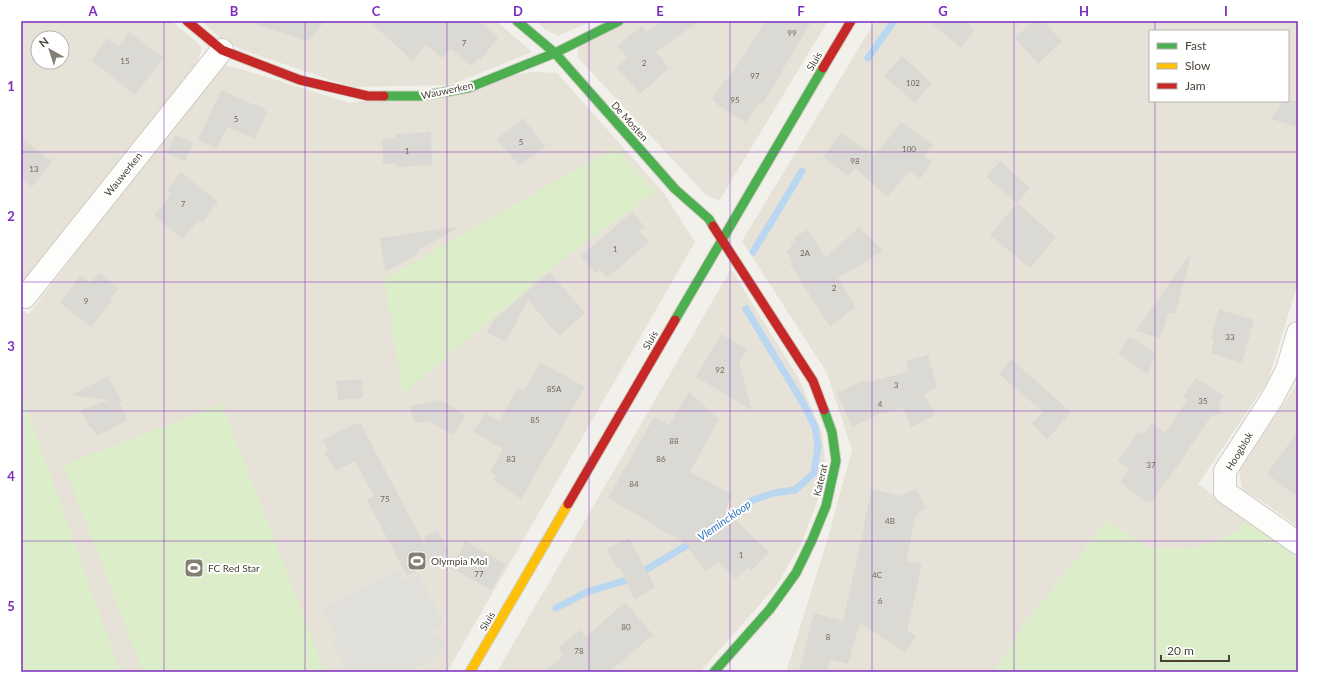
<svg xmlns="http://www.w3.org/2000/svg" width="1319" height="693" viewBox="0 0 1319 693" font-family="Lato,sans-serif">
<rect width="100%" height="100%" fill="#f1f0ea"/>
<path fill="#e6e2d7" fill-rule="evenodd" d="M 21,21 L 171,21 L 197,42 L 202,48 L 195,70 L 21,284 ZM 38,38 L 62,38 L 62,62 L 38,62 Z
M 200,21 L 496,21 L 532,52 L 451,85 L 352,87 L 242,50 L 223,40 Z
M 536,21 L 592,21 L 558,36 L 546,30 Z
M 630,21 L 828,21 L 719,201 L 706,195 L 578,58 L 578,48 Z
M 875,21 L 1298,21 L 1298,283 L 1268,381 L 1198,484 L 1247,520 L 1237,533 L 1193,549 L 1150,548 L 1107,521 L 1020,630 L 995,672 L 786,672 L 827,541 L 852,450 L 827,373 L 742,241 ZM 1150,31 L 1288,31 L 1288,101 L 1150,101 Z
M 224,65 L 241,69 L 350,103 L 533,72 L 557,73 L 663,192 L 695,242 L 447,672 L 21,672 L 21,310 L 29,314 L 212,74 Z
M 731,269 L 799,379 L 822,432 L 825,462 L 817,502 L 801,544 L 776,586 L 700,672 L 497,672 Z
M 1298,376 L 1298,527 L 1262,501 L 1242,490 L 1239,470 L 1295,387 Z"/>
<path fill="#dcedc9" d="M 615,147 L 656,192 L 564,258 L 403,394 L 384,279 Z
M 21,392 L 120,672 L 21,672 Z
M 222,404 L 325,672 L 143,672 L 64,465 Z
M 1247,520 L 1298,558 L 1298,672 L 995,672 L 1020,630 L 1107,521 L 1150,548 L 1193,549 L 1237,533 Z"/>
<path fill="#e0dfda" d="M 398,570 L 403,581 L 419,574 L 444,623 L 431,632 L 446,643 L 431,661 L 410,672 L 348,672 L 332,642 L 338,638 L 323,609 Z"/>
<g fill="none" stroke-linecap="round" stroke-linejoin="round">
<path stroke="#b9d7f1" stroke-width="7" d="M 868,58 L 894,21
M 753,252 L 802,171
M 724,521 L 753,500 L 774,493 L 795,490 L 814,473 L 818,446 L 815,427 L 803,403 L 746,309
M 556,608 L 587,592 L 630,579 L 696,540"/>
</g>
<path fill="#dbd9d3" d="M 258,21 L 325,21 L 308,41 L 257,25 Z
M 369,21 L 479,21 L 498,38 L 480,60 L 478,58 L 471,66 L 451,49 L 442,58 L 426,45 L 413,61 Z
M 663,21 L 700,21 L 656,52 L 669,68 L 640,94 L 617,67 L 628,58 L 617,46 L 641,26 L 646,32 Z
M 766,21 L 812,21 L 782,71 L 783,72 L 762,104 L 759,102 L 746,123 L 719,106 L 712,99 L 725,80 L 727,81 Z
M 929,21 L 965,21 L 975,30 L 961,48 Z
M 1033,21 L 1043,21 L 1062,41 L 1038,64 L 1015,38 Z
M 129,32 L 163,58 L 135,95 L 91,60 L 108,38 L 118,46 Z
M 902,56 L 932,83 L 915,103 L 884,76 Z
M 221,90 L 254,105 L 259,105 L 267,112 L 255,139 L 227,127 L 217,148 L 198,140 Z
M 1284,101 L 1298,101 L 1298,127 L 1271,119 Z
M 523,118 L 545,146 L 519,166 L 497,139 Z
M 901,122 L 933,145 L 924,156 L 932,162 L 920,179 L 910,171 L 887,197 L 855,168 L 848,176 L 823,157 L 841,132 L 865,150 L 867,149 L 875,156 Z
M 431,132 L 432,165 L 396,167 L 396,163 L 383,164 L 382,139 L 395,138 L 395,134 Z
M 175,135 L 193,143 L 185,161 L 166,153 Z
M 21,137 L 52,162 L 32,187 L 21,178 Z
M 1000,161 L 1030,188 L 1017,203 L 986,177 Z
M 181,172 L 218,202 L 202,223 L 198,220 L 183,239 L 154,216 L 171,194 L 167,191 Z
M 1017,203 L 1056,237 L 1030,268 L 990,235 Z
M 632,212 L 645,227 L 639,231 L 649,242 L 607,278 L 600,270 L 596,274 L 581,256 Z
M 455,227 L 456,229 L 418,250 L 418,254 L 385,272 L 380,238 Z
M 859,227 L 883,251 L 838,278 L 856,308 L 844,315 L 845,316 L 830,327 L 790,264 L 793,262 L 786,251 L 792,247 L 790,244 L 795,241 L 794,238 L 808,229 L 826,258 Z
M 1189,255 L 1191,256 L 1175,314 L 1169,312 L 1160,338 L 1136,331 Z
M 550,272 L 585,313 L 559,336 L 528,300 L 506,342 L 487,332 L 493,321 L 533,286 Z
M 99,273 L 119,288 L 111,298 L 113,300 L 91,327 L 60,303 L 81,275 L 91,283 Z
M 1219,309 L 1254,320 L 1242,363 L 1211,353 L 1214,340 L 1211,338 Z
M 721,334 L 747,350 L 739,362 L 752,410 L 696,377 Z
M 1130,337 L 1155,353 L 1148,375 L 1118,353 Z
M 928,355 L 937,388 L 930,390 L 930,392 L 924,394 L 935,415 L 911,427 L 903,408 L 880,414 L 852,427 L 837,393 L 864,380 L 866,383 L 909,371 L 906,361 Z
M 1011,359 L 1071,412 L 1047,440 L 1032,423 L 1043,412 L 999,374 Z
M 540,362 L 585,387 L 521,499 L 493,480 L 496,476 L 490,472 L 503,449 L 473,432 L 485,413 L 499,421 L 518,388 L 524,391 Z
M 108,376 L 122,401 L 118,401 L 128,420 L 97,436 L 92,427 L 90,428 L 80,410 L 109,400 L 71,395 Z
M 1196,378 L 1224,396 L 1219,404 L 1221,414 L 1211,416 L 1168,480 L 1167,479 L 1151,503 L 1147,500 L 1146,502 L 1120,482 L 1129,469 L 1118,461 L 1138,432 L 1143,435 L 1151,423 L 1165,433 L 1187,400 L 1183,397 Z
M 362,379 L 363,398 L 338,400 L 336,381 Z
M 689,392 L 719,419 L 690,472 L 733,495 L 725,510 L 769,552 L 751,571 L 747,567 L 736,579 L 718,562 L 706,571 L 688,548 L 691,547 L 608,498 L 654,417 L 669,425 Z
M 440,400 L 466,415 L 454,435 L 429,421 L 414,423 L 410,406 Z
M 354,424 L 361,424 L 426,548 L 424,537 L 438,530 L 450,553 L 407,576 L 367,500 L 374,496 L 355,461 L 335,471 L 324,452 L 328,450 L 323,440 Z
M 1298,431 L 1298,497 L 1267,474 Z
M 872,489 L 899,496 L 916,489 L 926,508 L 916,515 L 906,561 L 922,564 L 907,631 L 916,636 L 905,652 L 860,623 L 848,664 L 830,659 L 827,672 L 799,672 L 814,613 L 843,621 L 864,528 L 863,528 Z
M 629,538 L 655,587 L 635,600 L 619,567 L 617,568 L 607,549 Z
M 465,541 L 506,564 L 492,590 L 451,568 Z
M 625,602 L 653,635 L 627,657 L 609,672 L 543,672 L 564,655 L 558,648 L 580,630 L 586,637 Z"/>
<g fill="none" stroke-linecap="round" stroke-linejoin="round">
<defs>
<path id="street" d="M 25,297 L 222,50
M 1298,333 L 1287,370 L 1273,397 L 1225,471 L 1225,492 L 1298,543"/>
<path id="fast" d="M 517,21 L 555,53 L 675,189 L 709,219 L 713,226
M 384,96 L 422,96 L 468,88 L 555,53 L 619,21
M 675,320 L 823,68
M 714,672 L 770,609 L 796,573 L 812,540 L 826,506 L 836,461 L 832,432 L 824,410"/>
<path id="slow" d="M 470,672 L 568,504"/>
<path id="jam" d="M 187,21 L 222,50 L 300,80 L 368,96 L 384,96
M 823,68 L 851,21
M 713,226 L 813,381 L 824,410
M 568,504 L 675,320"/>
</defs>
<use href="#street" stroke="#ceccc6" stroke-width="24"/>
<use href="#fast" stroke="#d1cec1" stroke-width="11"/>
<use href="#slow" stroke="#d1cec1" stroke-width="11"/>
<use href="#jam" stroke="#d1cec1" stroke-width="11"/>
<use href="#street" stroke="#fdfdfc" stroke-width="22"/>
<use href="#fast" stroke="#4caf50" stroke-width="9"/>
<use href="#slow" stroke="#ffc107" stroke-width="9"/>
<use href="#jam" stroke="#c62828" stroke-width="9"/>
</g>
<path fill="none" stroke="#7b2cbf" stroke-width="1" stroke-opacity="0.55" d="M 164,21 L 164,672M 305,21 L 305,672M 447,21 L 447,672M 589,21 L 589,672M 730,21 L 730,672M 872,21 L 872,672M 1014,21 L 1014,672M 1155,21 L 1155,31M 1155,101 L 1155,672M 21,152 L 1298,152M 21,282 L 1298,282M 21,411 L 1298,411M 21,541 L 1298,541"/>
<defs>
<symbol id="stadium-square" viewBox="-11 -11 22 22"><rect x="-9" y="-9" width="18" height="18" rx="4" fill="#837f75" stroke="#fff"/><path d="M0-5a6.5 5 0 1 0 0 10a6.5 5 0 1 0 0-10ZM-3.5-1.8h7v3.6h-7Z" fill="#fff"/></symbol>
</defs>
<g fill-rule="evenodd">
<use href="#stadium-square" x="406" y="550" width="22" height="22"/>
<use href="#stadium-square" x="183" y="557" width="22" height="22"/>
</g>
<g text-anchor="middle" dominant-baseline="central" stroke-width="4" stroke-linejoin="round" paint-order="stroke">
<g font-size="8" fill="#6e685e">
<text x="792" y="33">99</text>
<text x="464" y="43">7</text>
<text x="125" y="61">15</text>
<text x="644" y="63">2</text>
<text x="755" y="76">97</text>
<text x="913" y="83">102</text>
<text x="735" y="100">95</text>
<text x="236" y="119">5</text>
<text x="521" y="142">5</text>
<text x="909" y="149">100</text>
<text x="407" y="151">1</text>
<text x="855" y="161">98</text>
<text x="34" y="169">13</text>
<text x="183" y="204">7</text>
<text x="615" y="249">1</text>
<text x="805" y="253">2A</text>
<text x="834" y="288">2</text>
<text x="86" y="301">9</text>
<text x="1230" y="337">33</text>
<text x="720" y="370">92</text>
<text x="896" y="385">3</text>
<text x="554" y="389">85A</text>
<text x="1203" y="401">35</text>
<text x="880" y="404">4</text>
<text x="535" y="420">85</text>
<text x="674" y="441">88</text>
<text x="511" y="459">83</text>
<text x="661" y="459">86</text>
<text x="1151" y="465">37</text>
<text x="634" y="484">84</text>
<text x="385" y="499">75</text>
<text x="890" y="521">4B</text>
<text x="741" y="555">1</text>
<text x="479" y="574">77</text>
<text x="877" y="575">4C</text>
<text x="880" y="601">6</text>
<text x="626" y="627">80</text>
<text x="828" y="637">8</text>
<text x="579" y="651">78</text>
</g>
<g font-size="10" fill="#484236" stroke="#fff">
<text transform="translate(814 61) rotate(-59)">Sluis</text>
<text transform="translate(447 90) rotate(-12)">Wauwerken</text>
<text transform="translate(630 121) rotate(48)">De Mosten</text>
<text transform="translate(123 174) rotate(-51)">Wauwerken</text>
<text transform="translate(650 340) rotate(-60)">Sluis</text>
<text transform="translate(1239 451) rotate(-59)">Hoogblok</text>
<text transform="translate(820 480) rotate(-77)">Katerat</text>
<text transform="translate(487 621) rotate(-60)">Sluis</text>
</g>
<g font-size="10" fill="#484236" stroke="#fff" text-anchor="start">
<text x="431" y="561">Olympia Mol</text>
<text x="208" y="568">FC Red Star</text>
</g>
<g font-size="11" font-style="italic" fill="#2971ba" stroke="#fff">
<text transform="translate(724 520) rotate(-35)">Vleminckloop</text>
</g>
</g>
<rect width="1319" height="693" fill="none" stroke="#ffffff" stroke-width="44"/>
<rect x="1149" y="30" width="140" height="72" fill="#ffffff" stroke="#b6b3af"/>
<rect x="1157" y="43" width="20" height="6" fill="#4caf50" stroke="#b6b3af"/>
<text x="1185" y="50" font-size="12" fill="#484236">Fast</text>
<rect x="1157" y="63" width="20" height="6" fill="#ffc107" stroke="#b6b3af"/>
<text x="1185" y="70" font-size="12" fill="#484236">Slow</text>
<rect x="1157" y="83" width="20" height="6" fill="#c62828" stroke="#b6b3af"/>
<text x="1185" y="90" font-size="12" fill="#484236">Jam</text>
<g transform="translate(50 50) rotate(321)"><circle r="19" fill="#ffffff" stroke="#b6b3af"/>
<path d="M0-3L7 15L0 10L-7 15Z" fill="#837f75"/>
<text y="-6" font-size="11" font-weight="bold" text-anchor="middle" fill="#484236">N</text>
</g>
<path d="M1161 655v6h68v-6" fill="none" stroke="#484236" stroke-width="2"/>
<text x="1167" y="655" font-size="12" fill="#484236" stroke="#ffffff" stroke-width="3" paint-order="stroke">20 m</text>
<rect x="22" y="22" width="1275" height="649" fill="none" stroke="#7b2cbf" stroke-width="1.5"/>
<g font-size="13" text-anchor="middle" font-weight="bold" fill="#7b2cbf">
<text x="93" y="16">A</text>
<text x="234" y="16">B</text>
<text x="376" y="16">C</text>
<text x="518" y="16">D</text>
<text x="660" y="16">E</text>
<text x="801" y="16">F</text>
<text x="943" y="16">G</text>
<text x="1084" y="16">H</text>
<text x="1226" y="16">I</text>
<text x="11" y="91">1</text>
<text x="11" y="221">2</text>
<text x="11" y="351">3</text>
<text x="11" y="481">4</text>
<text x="11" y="611">5</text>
</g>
</svg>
